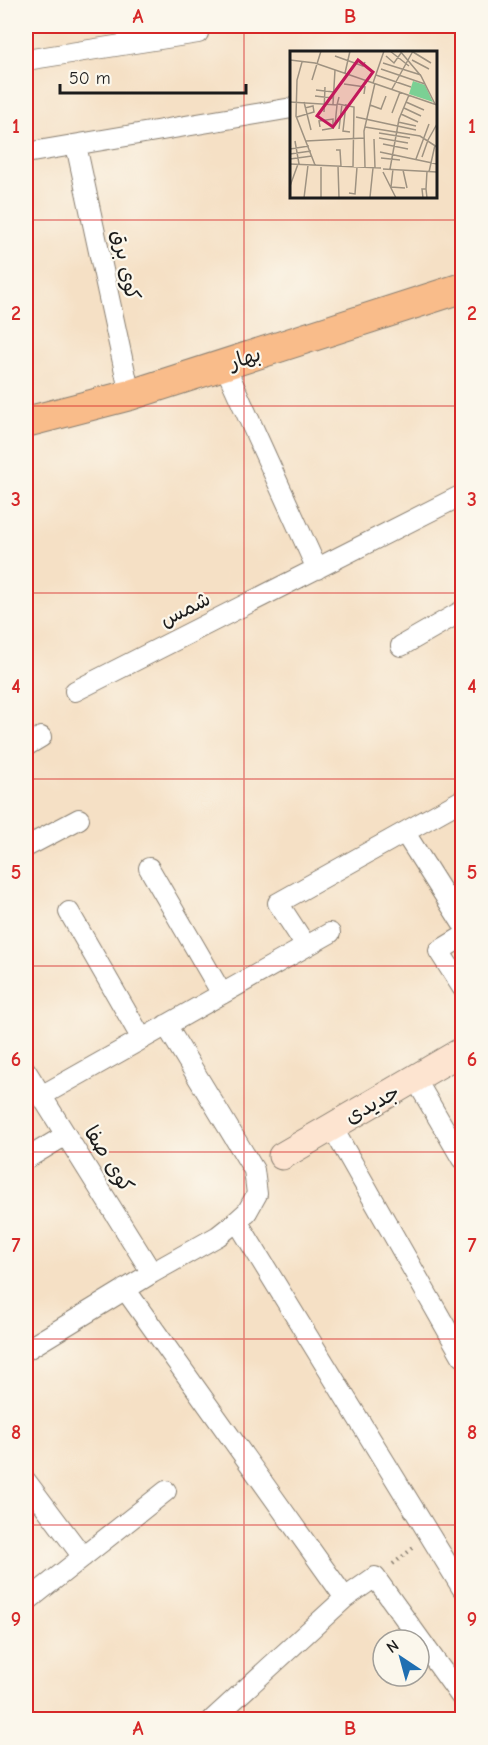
<svg xmlns="http://www.w3.org/2000/svg" width="488" height="1745" viewBox="0 0 488 1745" font-family="'Comic Neue','Playpen Sans Arabic',sans-serif">
<rect width="100%" height="100%" fill="#fbf7ec"/>
<filter id="ink" filterUnits="userSpaceOnUse"><feTurbulence type="fractalNoise" baseFrequency=".0167" numOctaves="2"/><feDisplacementMap in="SourceGraphic" scale="12" xChannelSelector="R" yChannelSelector="G"/><feConvolveMatrix kernelMatrix="1 2 1 2 8 2 1 2 1" color-interpolation-filters="sRGB"/></filter>
<filter id="wash" filterUnits="userSpaceOnUse"><feTurbulence type="fractalNoise" baseFrequency=".008" numOctaves="4" result="noise"/><feDisplacementMap in="SourceGraphic" scale="24" xChannelSelector="R" yChannelSelector="G"/><feGaussianBlur stdDeviation="1.35" result="paint"/><feColorMatrix in="noise" values="0 0 0 0 0 0 0 0 0 0 0 0 0 0 0 0 0 1.4 0 .05"/><feComposite in="paint" operator="in"/></filter>
<g filter="url(#wash)">
<rect width="100%" height="100%" fill="#f5e0c5"/>
</g>
<g filter="url(#ink)">
<g fill="none" stroke-linecap="round" stroke-linejoin="round">
<defs>
<path id="street" d="M 26,60 L 198,33 L 196,26
M 76,145 L 130,395
M 26,153 L 292,108
M 224,364 L 317,569
M 401,646 L 462,611
M 75,691 L 462,495
M 26,746 L 41,737
M 405,833 L 462,923
M 26,847 L 79,819
M 149,868 L 222,994
M 69,912 L 142,1039
M 462,937 L 439,951 L 462,987
M 306,946 L 278,903 L 462,800
M 26,1071 L 152,1273
M 416,1080 L 462,1159
M 41,1096 L 330,933
M 332,1127 L 462,1356
M 26,1159 L 66,1135
M 237,1221 L 462,1588
M 125,1289 L 345,1598
M 26,1350 L 152,1273 L 218,1236 L 237,1221 L 247,1212 L 257,1194 L 254,1170 L 166,1025
M 26,1481 L 83,1557
M 26,1602 L 166,1491
M 212,1720 L 345,1598 L 375,1577 L 462,1698"/>
<path id="secondary" d="M 282,1156 L 462,1051"/>
<path id="primary" d="M 26,422 L 130,395 L 462,288"/>
</defs>
<use href="#street" stroke="#887e70" stroke-width="22"/>
<use href="#secondary" stroke="#887e70" stroke-width="29"/>
<use href="#primary" stroke="#887e70" stroke-width="32"/>
<path stroke="#887e70" stroke-width="4" stroke-dasharray="1.5 4.5" stroke-linecap="butt" d="M 393,1564 L 413,1548"/>
<use href="#street" stroke="#fff" stroke-width="20"/>
<use href="#secondary" stroke="#fde4d0" stroke-width="27"/>
<use href="#primary" stroke="#f9bc8a" stroke-width="30"/>
</g>
</g>
<path fill="none" stroke="#d62828" stroke-width="1.5" stroke-opacity="0.55" d="M 244,26 L 244,1720M 26,220 L 462,220M 26,406 L 462,406M 26,593 L 462,593M 26,779 L 462,779M 26,966 L 462,966M 26,1152 L 462,1152M 26,1339 L 462,1339M 26,1525 L 462,1525"/>
<g text-anchor="middle" dominant-baseline="central" stroke-width="4.5" stroke-linejoin="round" paint-order="stroke">
<g font-size="21" fill="#1c1c1c" stroke="#fbf7ec">
<text transform="translate(126 265) rotate(78)">کوی برق</text>
<text transform="translate(245 358) rotate(-18)">بهار</text>
<text transform="translate(185 609) rotate(-27)">شمس</text>
<text transform="translate(372 1104) rotate(-29)">جدیدی</text>
<text transform="translate(109 1159) rotate(58)">کوی صفا</text>
</g>
</g>
<g transform="translate(290 51)">
<rect width="147" height="147" fill="#f5e0c5"/>
<path d="M 123,30 L 135,34 L 143,51 L 119,43 Z" fill="#7bd094"/>
<path fill="none" stroke="#9e9281" stroke-width="1.5" d="M 100,0 L 119,15M 110,0 L 131,25 L 145,53M 123,1 L 141,12M 45,5 L 73,15 L 75,11M 96,5 L 104,12 L 111,2M 0,9 L 25,12 L 147,54M 122,9 L 139,18M 12,11 L 7,29 L 6,65 L 25,114M 93,12 L 131,24M 91,18 L 135,33M 55,22 L 60,0M 86,24 L 121,36M 22,29 L 31,0M 83,32 L 94,0M 54,33 L 75,36 L 74,43M 102,38 L 123,0M 26,39 L 44,41M 25,45 L 43,47M 0,51 L 47,54 L 49,46M 14,51 L 21,79M 116,51 L 134,59M 43,53 L 45,19M 48,53 L 64,56 L 63,116M 56,53 L 53,80 L 60,81M 80,54 L 91,58 L 96,45M 114,57 L 131,65M 34,61 L 35,36M 102,62 L 110,41M 111,63 L 128,71M 7,66 L 24,61 L 23,55 L 15,57M 66,66 L 126,79M 108,71 L 126,75M 45,74 L 47,54M 30,76 L 29,70 L 43,68 L 43,77 L 32,79M 75,76 L 130,85 L 147,96M 49,78 L 52,53M 89,82 L 120,87M 89,87 L 118,92M 84,88 L 85,117M 138,89 L 147,73M 5,90 L 9,113M 16,90 L 74,87M 93,93 L 118,98M 0,98 L 19,95M 46,99 L 50,99 L 51,115M 90,101 L 147,113M 0,103 L 21,100M 132,106 L 138,89M 91,107 L 110,109M 0,108 L 22,105M 126,108 L 139,73M 0,113 L 91,117M 48,115 L 49,147M 75,116 L 74,80 L 85,32M 93,118 L 147,121M 100,118 L 109,68 L 119,44M 103,118 L 101,136 L 115,137M 113,119 L 117,137M 93,121 L 106,147M 139,121 L 145,94M 0,135 L 8,113M 136,138 L 137,120M 59,142 L 65,143 L 67,116M 80,146 L 83,117M 14,147 L 18,114M 31,147 L 31,114M 133,147 L 132,138 L 136,138 L 137,147"/>
<path fill="#c2185b" fill-opacity="0.15" stroke="#c2185b" stroke-width="3" d="M 68,9 L 83,21 L 43,76 L 27,65 Z"/>
<rect width="147" height="147" fill="none" stroke="#1c1c1c" stroke-width="3"/>
</g>
<rect width="488" height="1745" fill="none" stroke="#fbf7ec" stroke-width="66"/>
<g transform="translate(401 1658) rotate(324)"><circle r="28" fill="#fbf7ec" stroke="#a29f99" stroke-width="1.5"/>
<path d="M0-4.5L10 22L0 15L-10 22Z" fill="#1f6fb2"/>
<text y="-9" font-size="16" font-weight="bold" text-anchor="middle" fill="#1c1c1c">N</text>
</g>
<path d="M60 84v9h186v-9" fill="none" stroke="#1c1c1c" stroke-width="3"/>
<text x="69" y="84" font-size="18" fill="#1c1c1c" stroke="#fbf7ec" stroke-width="4.5" paint-order="stroke">50 m</text>
<rect x="33" y="33" width="422" height="1679" fill="none" stroke="#d62828" stroke-width="2"/>
<g font-size="20" text-anchor="middle" font-weight="bold" fill="#d62828">
<text x="138" y="23">A</text>
<text x="350" y="23">B</text>
<text x="16" y="133">1</text>
<text x="472" y="133">1</text>
<text x="16" y="320">2</text>
<text x="472" y="320">2</text>
<text x="16" y="506">3</text>
<text x="472" y="506">3</text>
<text x="16" y="693">4</text>
<text x="472" y="693">4</text>
<text x="16" y="879">5</text>
<text x="472" y="879">5</text>
<text x="16" y="1066">6</text>
<text x="472" y="1066">6</text>
<text x="16" y="1252">7</text>
<text x="472" y="1252">7</text>
<text x="16" y="1439">8</text>
<text x="472" y="1439">8</text>
<text x="16" y="1626">9</text>
<text x="472" y="1626">9</text>
<text x="138" y="1735">A</text>
<text x="350" y="1735">B</text>
</g>
</svg>
